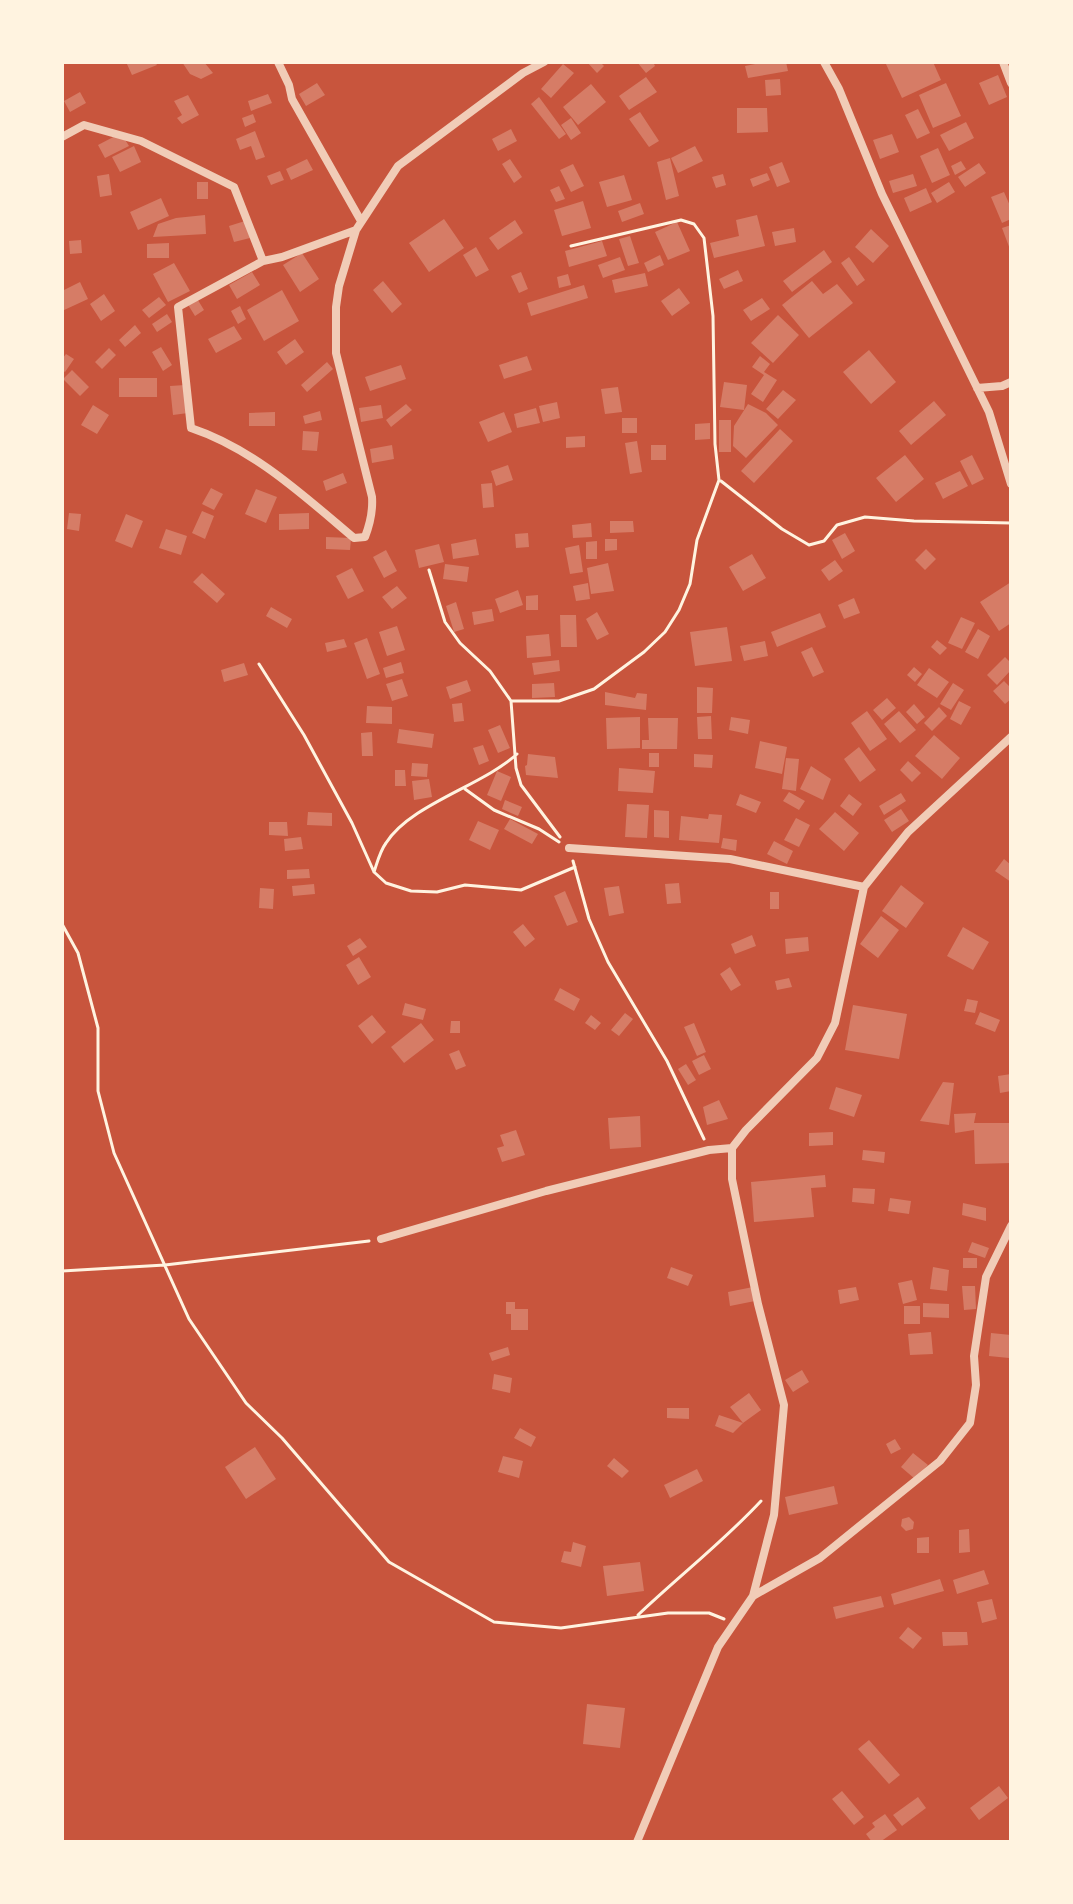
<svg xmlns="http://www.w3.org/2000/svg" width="1073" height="1904" viewBox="0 0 1073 1904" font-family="Karla,sans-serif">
<rect width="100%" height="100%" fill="#c8553d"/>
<path fill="#d67c66" d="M 126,62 L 155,62 L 157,65 L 132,75 Z
M 182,62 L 204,62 L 213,73 L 201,79 L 190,74 Z
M 587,62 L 600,62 L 604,66 L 597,73 Z
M 637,62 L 653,62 L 655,66 L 646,73 Z
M 765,62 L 786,62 L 788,71 L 748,78 L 745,66 Z
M 885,62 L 933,62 L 941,80 L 902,98 Z
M 563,64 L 574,73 L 551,98 L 541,89 Z
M 998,75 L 1007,97 L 989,105 L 979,83 Z
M 646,77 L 657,92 L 629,110 L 619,96 Z
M 780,79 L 781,95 L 766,96 L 765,80 Z
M 317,83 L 325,95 L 306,106 L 299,94 Z
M 946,83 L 961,116 L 933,128 L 919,95 Z
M 591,84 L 606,102 L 578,125 L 563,107 Z
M 80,92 L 86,103 L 70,112 L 64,101 Z
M 268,94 L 272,103 L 251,111 L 248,101 Z
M 188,95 L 199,115 L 182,124 L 177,118 L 182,115 L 174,101 Z
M 539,97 L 566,134 L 559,139 L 531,104 Z
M 737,108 L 767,108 L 768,132 L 737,133 Z
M 918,109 L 930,133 L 917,139 L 905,115 Z
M 640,112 L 659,141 L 649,147 L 629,119 Z
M 253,114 L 256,122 L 245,127 L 242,118 Z
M 571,118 L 581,133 L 571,140 L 561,125 Z
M 966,122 L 974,138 L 949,151 L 940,135 Z
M 511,129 L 517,141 L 498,151 L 492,139 Z
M 255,131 L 265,157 L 256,160 L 251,146 L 240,150 L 236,139 Z
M 121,133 L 129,146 L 105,158 L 98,145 Z
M 892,134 L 899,152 L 880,159 L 873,140 Z
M 134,146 L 141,162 L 120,172 L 112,157 Z
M 695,146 L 703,161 L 678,173 L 671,158 Z
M 938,148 L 950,175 L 932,183 L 920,156 Z
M 670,158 L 679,196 L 666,200 L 657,162 Z
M 307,159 L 313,170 L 291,180 L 286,169 Z
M 510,159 L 522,177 L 514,183 L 502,164 Z
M 961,161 L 966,169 L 955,175 L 951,166 Z
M 782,162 L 790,182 L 777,187 L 769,167 Z
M 979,163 L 986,173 L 965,187 L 958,177 Z
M 573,164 L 584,186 L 571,192 L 560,170 Z
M 280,171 L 284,180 L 271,185 L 267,176 Z
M 767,173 L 770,180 L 753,187 L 750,179 Z
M 109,174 L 112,195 L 100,197 L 97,176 Z
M 723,174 L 726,185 L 716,188 L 712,177 Z
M 913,174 L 917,186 L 893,193 L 889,181 Z
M 624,175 L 632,200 L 607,207 L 599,182 Z
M 197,182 L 208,182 L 208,199 L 197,199 Z
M 949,182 L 955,192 L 937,203 L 931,193 Z
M 559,186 L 565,199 L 556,202 L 550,190 Z
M 926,188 L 932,202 L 910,212 L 904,198 Z
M 1004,192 L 1011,208 L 1011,219 L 1002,223 L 991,197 Z
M 161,198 L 169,216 L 138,230 L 130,212 Z
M 583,201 L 591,228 L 562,236 L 554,210 Z
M 640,203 L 644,214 L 622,222 L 618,211 Z
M 205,215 L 206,234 L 153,237 L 158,224 L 176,218 Z
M 757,215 L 765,246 L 714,258 L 710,243 L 739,236 L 736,220 Z
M 444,219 L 464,248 L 429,272 L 409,243 Z
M 515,220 L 523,233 L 498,250 L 489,238 Z
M 245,221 L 250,238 L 234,242 L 229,226 Z
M 677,222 L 690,251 L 668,260 L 655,232 Z
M 1011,225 L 1011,252 L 1002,228 Z
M 794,228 L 796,242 L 775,246 L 772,232 Z
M 871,229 L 889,246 L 873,263 L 855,247 Z
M 630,236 L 639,263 L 628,266 L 619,239 Z
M 81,240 L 82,253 L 70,254 L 69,241 Z
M 602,241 L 607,256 L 569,267 L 565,251 Z
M 169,243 L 169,258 L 147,258 L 147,244 Z
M 476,247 L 489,270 L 476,277 L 463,255 Z
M 824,250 L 832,262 L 792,292 L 783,281 Z
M 302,253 L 319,279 L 300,292 L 283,265 Z
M 660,255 L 664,265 L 648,272 L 644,263 Z
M 620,257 L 625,270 L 603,278 L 598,265 Z
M 849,257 L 865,280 L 857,286 L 841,263 Z
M 174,263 L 190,291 L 168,302 L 153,274 Z
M 738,270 L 743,281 L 724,289 L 719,279 Z
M 252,272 L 260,285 L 237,299 L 229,285 Z
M 521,272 L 528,289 L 519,293 L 511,276 Z
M 645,273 L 648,286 L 615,293 L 612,280 Z
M 568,274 L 571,285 L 559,288 L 557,277 Z
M 383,281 L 402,304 L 392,313 L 373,290 Z
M 812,281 L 823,294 L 837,284 L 853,303 L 809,338 L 782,305 Z
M 80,282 L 88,299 L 62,311 L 62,291 Z
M 584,285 L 588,298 L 531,316 L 527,303 Z
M 679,288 L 690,303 L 672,316 L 661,301 Z
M 282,290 L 299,321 L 264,341 L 247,310 Z
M 104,294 L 115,311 L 101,321 L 90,304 Z
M 159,297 L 166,305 L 149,318 L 142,310 Z
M 196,297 L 204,310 L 195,316 L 187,303 Z
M 762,298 L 770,309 L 751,321 L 743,310 Z
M 240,306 L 246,319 L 238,324 L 231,311 Z
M 167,314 L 172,322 L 157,332 L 152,324 Z
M 778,315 L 799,335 L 773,363 L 751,343 Z
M 135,325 L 141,333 L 125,347 L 119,340 Z
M 234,326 L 242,339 L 216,353 L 208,339 Z
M 295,339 L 304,352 L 286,365 L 277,352 Z
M 161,347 L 172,365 L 163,371 L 152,352 Z
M 109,348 L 116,355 L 102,369 L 95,362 Z
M 869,350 L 896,382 L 871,404 L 843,372 Z
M 66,354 L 74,359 L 65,372 L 62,370 L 62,359 Z
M 527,356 L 532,370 L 504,379 L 499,365 Z
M 760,356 L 770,364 L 764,372 L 777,380 L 763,402 L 751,394 L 764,375 L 752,367 Z
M 327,362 L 333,369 L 307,392 L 301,385 Z
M 401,365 L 406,379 L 370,391 L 365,377 Z
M 72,370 L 89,387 L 80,396 L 63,379 Z
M 119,378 L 157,378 L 157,397 L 119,397 Z
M 724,382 L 747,385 L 744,410 L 720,407 Z
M 185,385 L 188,413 L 173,415 L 170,386 Z
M 618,387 L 622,412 L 605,414 L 601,389 Z
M 783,390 L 796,400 L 778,419 L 766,409 Z
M 934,401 L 946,415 L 911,445 L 899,431 Z
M 557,402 L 560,418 L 543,422 L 539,406 Z
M 406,404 L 412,410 L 391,427 L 386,420 Z
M 748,404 L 766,413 L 778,425 L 746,458 L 733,446 L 734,426 Z
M 93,405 L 109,415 L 97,434 L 81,425 Z
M 381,405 L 383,418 L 361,422 L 359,408 Z
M 536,408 L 540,423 L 517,428 L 514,414 Z
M 320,411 L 322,420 L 305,424 L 303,416 Z
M 275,412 L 275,426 L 249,426 L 249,413 Z
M 504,412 L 512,432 L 488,442 L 479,422 Z
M 622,418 L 637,418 L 637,433 L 622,433 Z
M 719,420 L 731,420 L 731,452 L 719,452 Z
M 710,423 L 710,439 L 695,440 L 695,424 Z
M 780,429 L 793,441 L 754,483 L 741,471 Z
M 303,431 L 319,432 L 317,451 L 302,450 Z
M 585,436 L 585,447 L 566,448 L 566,437 Z
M 637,441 L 642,472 L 630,474 L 625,443 Z
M 392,445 L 394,459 L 372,463 L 370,449 Z
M 651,445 L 666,445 L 666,460 L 651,460 Z
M 905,455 L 924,479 L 896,502 L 876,478 Z
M 972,455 L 984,479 L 972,485 L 960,461 Z
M 508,465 L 513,480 L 496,486 L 491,471 Z
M 960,471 L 968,486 L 943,499 L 935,483 Z
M 343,473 L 347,483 L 326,491 L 323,481 Z
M 492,483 L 494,507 L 483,508 L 481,484 Z
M 211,488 L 223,494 L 214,510 L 202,504 Z
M 256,489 L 277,497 L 266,523 L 245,514 Z
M 202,511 L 214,516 L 205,539 L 192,533 Z
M 69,513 L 81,514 L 79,531 L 67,529 Z
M 309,513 L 309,529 L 279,530 L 279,514 Z
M 126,514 L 143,521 L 132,548 L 115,541 Z
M 610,521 L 633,521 L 634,532 L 610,533 Z
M 591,523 L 592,537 L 573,538 L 572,525 Z
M 166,529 L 187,536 L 181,555 L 159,548 Z
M 528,533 L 529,547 L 516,548 L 515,534 Z
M 845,533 L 855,551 L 842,559 L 832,540 Z
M 326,537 L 351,538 L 350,550 L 326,549 Z
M 476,539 L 479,555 L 453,559 L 451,544 Z
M 605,539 L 617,539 L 617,550 L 605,551 Z
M 597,541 L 597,559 L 586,559 L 586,542 Z
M 439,544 L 444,562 L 419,568 L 415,550 Z
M 579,545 L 583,572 L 570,574 L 565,548 Z
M 926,549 L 936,559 L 925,570 L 915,560 Z
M 386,550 L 397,571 L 384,578 L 373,557 Z
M 752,554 L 766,578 L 743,591 L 729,567 Z
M 835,560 L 843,571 L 829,581 L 821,570 Z
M 608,563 L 614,591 L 591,594 L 587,568 Z
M 445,564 L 469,567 L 467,582 L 443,579 Z
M 352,568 L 364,591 L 348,599 L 336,576 Z
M 202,573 L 225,594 L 217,603 L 193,582 Z
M 1011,582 L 1011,623 L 999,631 L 980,602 Z
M 588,583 L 590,599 L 576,601 L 573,586 Z
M 397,586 L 407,598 L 392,609 L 382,597 Z
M 518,590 L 523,605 L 500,613 L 495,599 Z
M 538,595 L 538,610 L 526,610 L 526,596 Z
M 854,598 L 860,613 L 844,619 L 838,605 Z
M 456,602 L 464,629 L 454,632 L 446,606 Z
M 271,607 L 292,619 L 287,628 L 266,616 Z
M 492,609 L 494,621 L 474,625 L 472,612 Z
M 597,612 L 609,634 L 597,640 L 586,619 Z
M 820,613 L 826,627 L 777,647 L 771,632 Z
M 560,615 L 576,615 L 577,647 L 561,647 Z
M 961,617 L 975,623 L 962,649 L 948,643 Z
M 397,626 L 405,650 L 387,656 L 379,632 Z
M 727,627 L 732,661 L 695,666 L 690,632 Z
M 978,629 L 990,636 L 978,659 L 965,652 Z
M 549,634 L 551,656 L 527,658 L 526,636 Z
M 367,638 L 380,674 L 367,679 L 354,643 Z
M 344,639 L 347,647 L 327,652 L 325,643 Z
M 937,640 L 947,648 L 940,655 L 931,647 Z
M 765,641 L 768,656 L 744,661 L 740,646 Z
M 812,647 L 824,672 L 813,677 L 801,652 Z
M 1005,657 L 1011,663 L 1011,670 L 997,685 L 987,675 Z
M 559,660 L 560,671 L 534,675 L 532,663 Z
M 401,662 L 404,673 L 386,678 L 383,668 Z
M 244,663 L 248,675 L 224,682 L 221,670 Z
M 914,667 L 922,674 L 915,682 L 907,675 Z
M 929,668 L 949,682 L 937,698 L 917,685 Z
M 402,679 L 408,696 L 392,701 L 386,684 Z
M 467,680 L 471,691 L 450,699 L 446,687 Z
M 1004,681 L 1011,688 L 1011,699 L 1005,704 L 993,691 Z
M 554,683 L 555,697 L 532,698 L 532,684 Z
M 953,683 L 964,690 L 951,710 L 940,704 Z
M 697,687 L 713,688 L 712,713 L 697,713 Z
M 605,692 L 635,698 L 637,693 L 647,694 L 646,710 L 605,705 Z
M 887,698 L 896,708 L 882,720 L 873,710 Z
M 959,701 L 971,707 L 961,725 L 950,719 Z
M 462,703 L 464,721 L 454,722 L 452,704 Z
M 914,704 L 925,717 L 917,724 L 906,712 Z
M 367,706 L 392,707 L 392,724 L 366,723 Z
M 939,707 L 947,716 L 932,731 L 924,723 Z
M 867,711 L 887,739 L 870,751 L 851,723 Z
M 899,711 L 916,730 L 900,743 L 884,724 Z
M 711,716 L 712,739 L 698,739 L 697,717 Z
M 640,717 L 640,748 L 607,749 L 606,718 Z
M 731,717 L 750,720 L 748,734 L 729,730 Z
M 648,718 L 678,718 L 677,749 L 642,749 L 642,740 L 649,740 Z
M 500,725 L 510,748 L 498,753 L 488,730 Z
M 399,729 L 434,734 L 432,748 L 397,743 Z
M 372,732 L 373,756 L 362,756 L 361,733 Z
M 934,735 L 960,758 L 942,779 L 915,756 Z
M 760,741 L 787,747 L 782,774 L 755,768 Z
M 483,745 L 489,761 L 479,765 L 473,748 Z
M 859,747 L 876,770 L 860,782 L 844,759 Z
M 649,753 L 659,753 L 659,767 L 649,767 Z
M 528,754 L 555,757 L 558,778 L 526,775 L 525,766 L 527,765 Z
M 694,754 L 713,755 L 712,768 L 694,767 Z
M 786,758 L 799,759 L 796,791 L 782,789 Z
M 908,761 L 921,773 L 912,782 L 900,770 Z
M 412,763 L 428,764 L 427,777 L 411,776 Z
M 811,766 L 831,779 L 823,800 L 800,789 Z
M 619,768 L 655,771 L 653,793 L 618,791 Z
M 395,770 L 405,770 L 406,786 L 395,786 Z
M 497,771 L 511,777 L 501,801 L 487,795 Z
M 429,779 L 432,797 L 414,800 L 412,781 Z
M 789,792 L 805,801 L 799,810 L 783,801 Z
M 901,793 L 906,801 L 884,815 L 879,806 Z
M 740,794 L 761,802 L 756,813 L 736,805 Z
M 849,794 L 862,804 L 853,816 L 840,806 Z
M 505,800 L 522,807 L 518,816 L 502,809 Z
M 627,804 L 649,805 L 647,838 L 625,837 Z
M 901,809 L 909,821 L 892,832 L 884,820 Z
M 654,810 L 669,811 L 669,838 L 654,837 Z
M 308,812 L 332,813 L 332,826 L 307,825 Z
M 835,812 L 859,833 L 844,851 L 819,829 Z
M 709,814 L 722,815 L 719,843 L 679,840 L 681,816 L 708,819 Z
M 796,818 L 810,825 L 799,847 L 784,840 Z
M 510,819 L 538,834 L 532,844 L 504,829 Z
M 478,821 L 499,830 L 490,850 L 469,840 Z
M 269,822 L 287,822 L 288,836 L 269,835 Z
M 301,837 L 303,849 L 285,851 L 284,839 Z
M 723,838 L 737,840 L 736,851 L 721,848 Z
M 774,841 L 793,851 L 787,864 L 767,854 Z
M 1004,859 L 1011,865 L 1011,882 L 995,871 Z
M 309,869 L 310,878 L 287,879 L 287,870 Z
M 679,883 L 681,903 L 667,904 L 665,884 Z
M 314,884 L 315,894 L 293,896 L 292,886 Z
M 901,885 L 924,903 L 906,928 L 882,911 Z
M 619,886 L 624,913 L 609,916 L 604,888 Z
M 260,888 L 274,889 L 273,909 L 259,908 Z
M 565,891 L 578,922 L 567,926 L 554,896 Z
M 770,892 L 779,892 L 779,909 L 770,909 Z
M 881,916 L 899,930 L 878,958 L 860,944 Z
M 523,924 L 535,939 L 525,947 L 513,932 Z
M 963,927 L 989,942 L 973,970 L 947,956 Z
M 752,935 L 756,946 L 735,954 L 731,944 Z
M 808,937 L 809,951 L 786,954 L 785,939 Z
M 360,938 L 367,947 L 353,956 L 347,946 Z
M 359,957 L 371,977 L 358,985 L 346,965 Z
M 730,967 L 741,985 L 731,991 L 720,974 Z
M 789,978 L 792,987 L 777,990 L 775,981 Z
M 560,988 L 580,999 L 574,1011 L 554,1000 Z
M 967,999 L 978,1001 L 975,1013 L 964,1011 Z
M 405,1003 L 426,1009 L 423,1020 L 402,1015 Z
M 853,1005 L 907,1014 L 899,1059 L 845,1050 Z
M 980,1012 L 1000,1020 L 995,1032 L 975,1024 Z
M 625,1013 L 633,1019 L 619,1036 L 611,1030 Z
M 372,1015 L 386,1032 L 372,1044 L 358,1026 Z
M 591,1015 L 601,1023 L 595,1030 L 585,1023 Z
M 451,1021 L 460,1021 L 460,1033 L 450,1033 Z
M 421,1023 L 434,1040 L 404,1063 L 391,1047 Z
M 694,1023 L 706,1052 L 697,1056 L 684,1027 Z
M 459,1050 L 466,1066 L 456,1070 L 449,1054 Z
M 704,1055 L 711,1069 L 699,1075 L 692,1061 Z
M 686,1064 L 696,1080 L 688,1085 L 678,1069 Z
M 1011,1074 L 1011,1091 L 1000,1093 L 998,1076 Z
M 943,1082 L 954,1083 L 949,1125 L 920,1121 Z
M 836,1087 L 862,1095 L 854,1117 L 829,1109 Z
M 719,1100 L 728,1119 L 707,1125 L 703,1107 Z
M 976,1113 L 974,1123 L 1011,1123 L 1011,1163 L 975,1164 L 974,1130 L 955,1133 L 954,1114 Z
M 640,1116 L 641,1147 L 610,1149 L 608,1118 Z
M 516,1130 L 525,1155 L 502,1162 L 497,1148 L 504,1146 L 500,1135 Z
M 833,1132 L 833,1145 L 809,1146 L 809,1133 Z
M 863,1150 L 885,1152 L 884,1163 L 862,1160 Z
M 825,1175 L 826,1187 L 811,1188 L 814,1217 L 754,1222 L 751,1182 Z
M 853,1188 L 875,1189 L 874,1204 L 852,1202 Z
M 890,1198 L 911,1201 L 909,1214 L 888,1211 Z
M 963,1203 L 986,1208 L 986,1221 L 962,1215 Z
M 972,1242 L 989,1248 L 985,1258 L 968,1252 Z
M 963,1258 L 977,1258 L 977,1268 L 963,1268 Z
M 671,1267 L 693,1275 L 688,1286 L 667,1278 Z
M 933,1267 L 949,1270 L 947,1291 L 930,1289 Z
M 912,1280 L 917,1300 L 903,1304 L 898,1283 Z
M 962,1286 L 975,1286 L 976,1309 L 964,1310 Z
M 753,1287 L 755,1301 L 730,1306 L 728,1292 Z
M 856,1287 L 859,1300 L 840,1304 L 838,1290 Z
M 506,1302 L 515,1302 L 515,1309 L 528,1309 L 528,1330 L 511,1330 L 511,1314 L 506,1314 Z
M 923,1303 L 949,1304 L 949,1318 L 923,1317 Z
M 904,1306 L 920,1306 L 920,1324 L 904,1324 Z
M 931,1332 L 933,1354 L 910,1355 L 908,1334 Z
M 991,1333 L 1011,1335 L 1009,1358 L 989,1356 Z
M 508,1347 L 510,1355 L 492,1361 L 489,1353 Z
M 802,1370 L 809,1382 L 793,1392 L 785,1380 Z
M 494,1374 L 512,1378 L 510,1393 L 492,1389 Z
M 749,1393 L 761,1410 L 743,1423 L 730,1407 Z
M 667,1408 L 689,1408 L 689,1419 L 667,1418 Z
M 719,1415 L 743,1423 L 733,1433 L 715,1426 Z
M 520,1428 L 536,1437 L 531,1447 L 514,1438 Z
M 895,1439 L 901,1449 L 891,1454 L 886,1444 Z
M 255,1447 L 276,1479 L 246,1499 L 225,1467 Z
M 913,1453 L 928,1465 L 915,1479 L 901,1467 Z
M 503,1456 L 523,1461 L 519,1478 L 498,1472 Z
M 614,1458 L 629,1471 L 622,1478 L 607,1466 Z
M 697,1469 L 703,1481 L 670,1498 L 664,1485 Z
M 834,1486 L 838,1504 L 789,1515 L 785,1497 Z
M 909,1517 L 914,1522 L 913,1529 L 906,1531 L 901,1526 L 902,1519 Z
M 969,1529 L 970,1552 L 959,1553 L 959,1530 Z
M 929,1537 L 929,1553 L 917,1553 L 917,1538 Z
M 573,1542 L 586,1546 L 581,1567 L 561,1562 L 564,1551 L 571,1552 Z
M 640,1562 L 644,1591 L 607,1596 L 603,1566 Z
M 984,1570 L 989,1584 L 957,1594 L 953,1580 Z
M 940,1579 L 944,1591 L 894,1605 L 891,1594 Z
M 881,1596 L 884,1607 L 836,1619 L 833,1607 Z
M 992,1599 L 997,1619 L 982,1623 L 977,1602 Z
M 908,1627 L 922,1638 L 913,1649 L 899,1638 Z
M 942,1632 L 967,1632 L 968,1645 L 943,1646 Z
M 587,1704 L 625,1708 L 620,1748 L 583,1744 Z
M 869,1740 L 900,1775 L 889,1784 L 858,1749 Z
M 999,1786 L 1008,1798 L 979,1820 L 970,1808 Z
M 842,1791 L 864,1817 L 854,1825 L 832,1799 Z
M 918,1797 L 926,1808 L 902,1826 L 893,1815 Z
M 885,1814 L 897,1830 L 880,1842 L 872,1842 L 866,1834 L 875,1827 L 872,1823 Z"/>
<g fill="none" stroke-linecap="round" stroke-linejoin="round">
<path stroke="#fff3e0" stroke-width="3" d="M 721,481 L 782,529 L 809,545 L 824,541 L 837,525 L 865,517 L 914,521 L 1011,523
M 429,570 L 445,622 L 460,643 L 490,671 L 511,701 L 516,768 L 521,785 L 560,837
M 259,664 L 304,735 L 352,823 L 374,872 L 386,883 L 411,891 L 437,892 L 465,885 L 521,890 L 575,867
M 511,701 L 559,701 L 594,689 L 644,652 L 665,632 L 679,610 L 690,584 L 697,540 L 719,480 L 715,444 L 713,316 L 704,238 L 694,224 L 681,220 L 571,246
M 465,789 L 494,810 L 539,829 L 559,842
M 573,861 L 589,919 L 608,962 L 667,1061 L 704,1139
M 374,872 C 377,863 380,851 386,843 C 411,804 482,786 517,754
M 62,924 L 78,953 L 98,1028 L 98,1091 L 114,1153 L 189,1319 L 246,1403 L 282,1438 L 389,1562 L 494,1622 L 561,1628 L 668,1613 L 709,1613 L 724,1619
M 62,1271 L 165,1265 L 369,1241
M 638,1615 C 679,1576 723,1542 761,1501"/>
<path stroke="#f1ccb7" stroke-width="8" d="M 278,62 L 289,85 L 292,99 L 361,221
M 824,62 L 839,89 L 882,194 L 989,412 L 1011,484
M 1003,62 L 1011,83
M 62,137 L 84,125 L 141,141 L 234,187 L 263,261
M 356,230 L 282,257 L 263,261 L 178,307 L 191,428 C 254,449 304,496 354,538 L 365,537 C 370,524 373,511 372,497 L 336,353 L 336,307 L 339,286 L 356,230 L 398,166 L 523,73 L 544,62
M 977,388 L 1002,386 L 1011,382
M 569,848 L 730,859 L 864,887
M 381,1239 L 546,1191 L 709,1150 L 732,1148
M 753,1596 L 820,1558 L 940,1461 L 970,1423 L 976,1385 L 974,1356 L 986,1277 L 1011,1226
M 637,1842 L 718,1647 L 753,1596 L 774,1515 L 784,1405 L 758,1304 L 732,1179 L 732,1148 L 746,1130 L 817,1058 L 835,1023 L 864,887 L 908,832 L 1011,737"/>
</g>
<rect width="1073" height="1904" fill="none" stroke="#fff3e0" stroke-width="128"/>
</svg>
